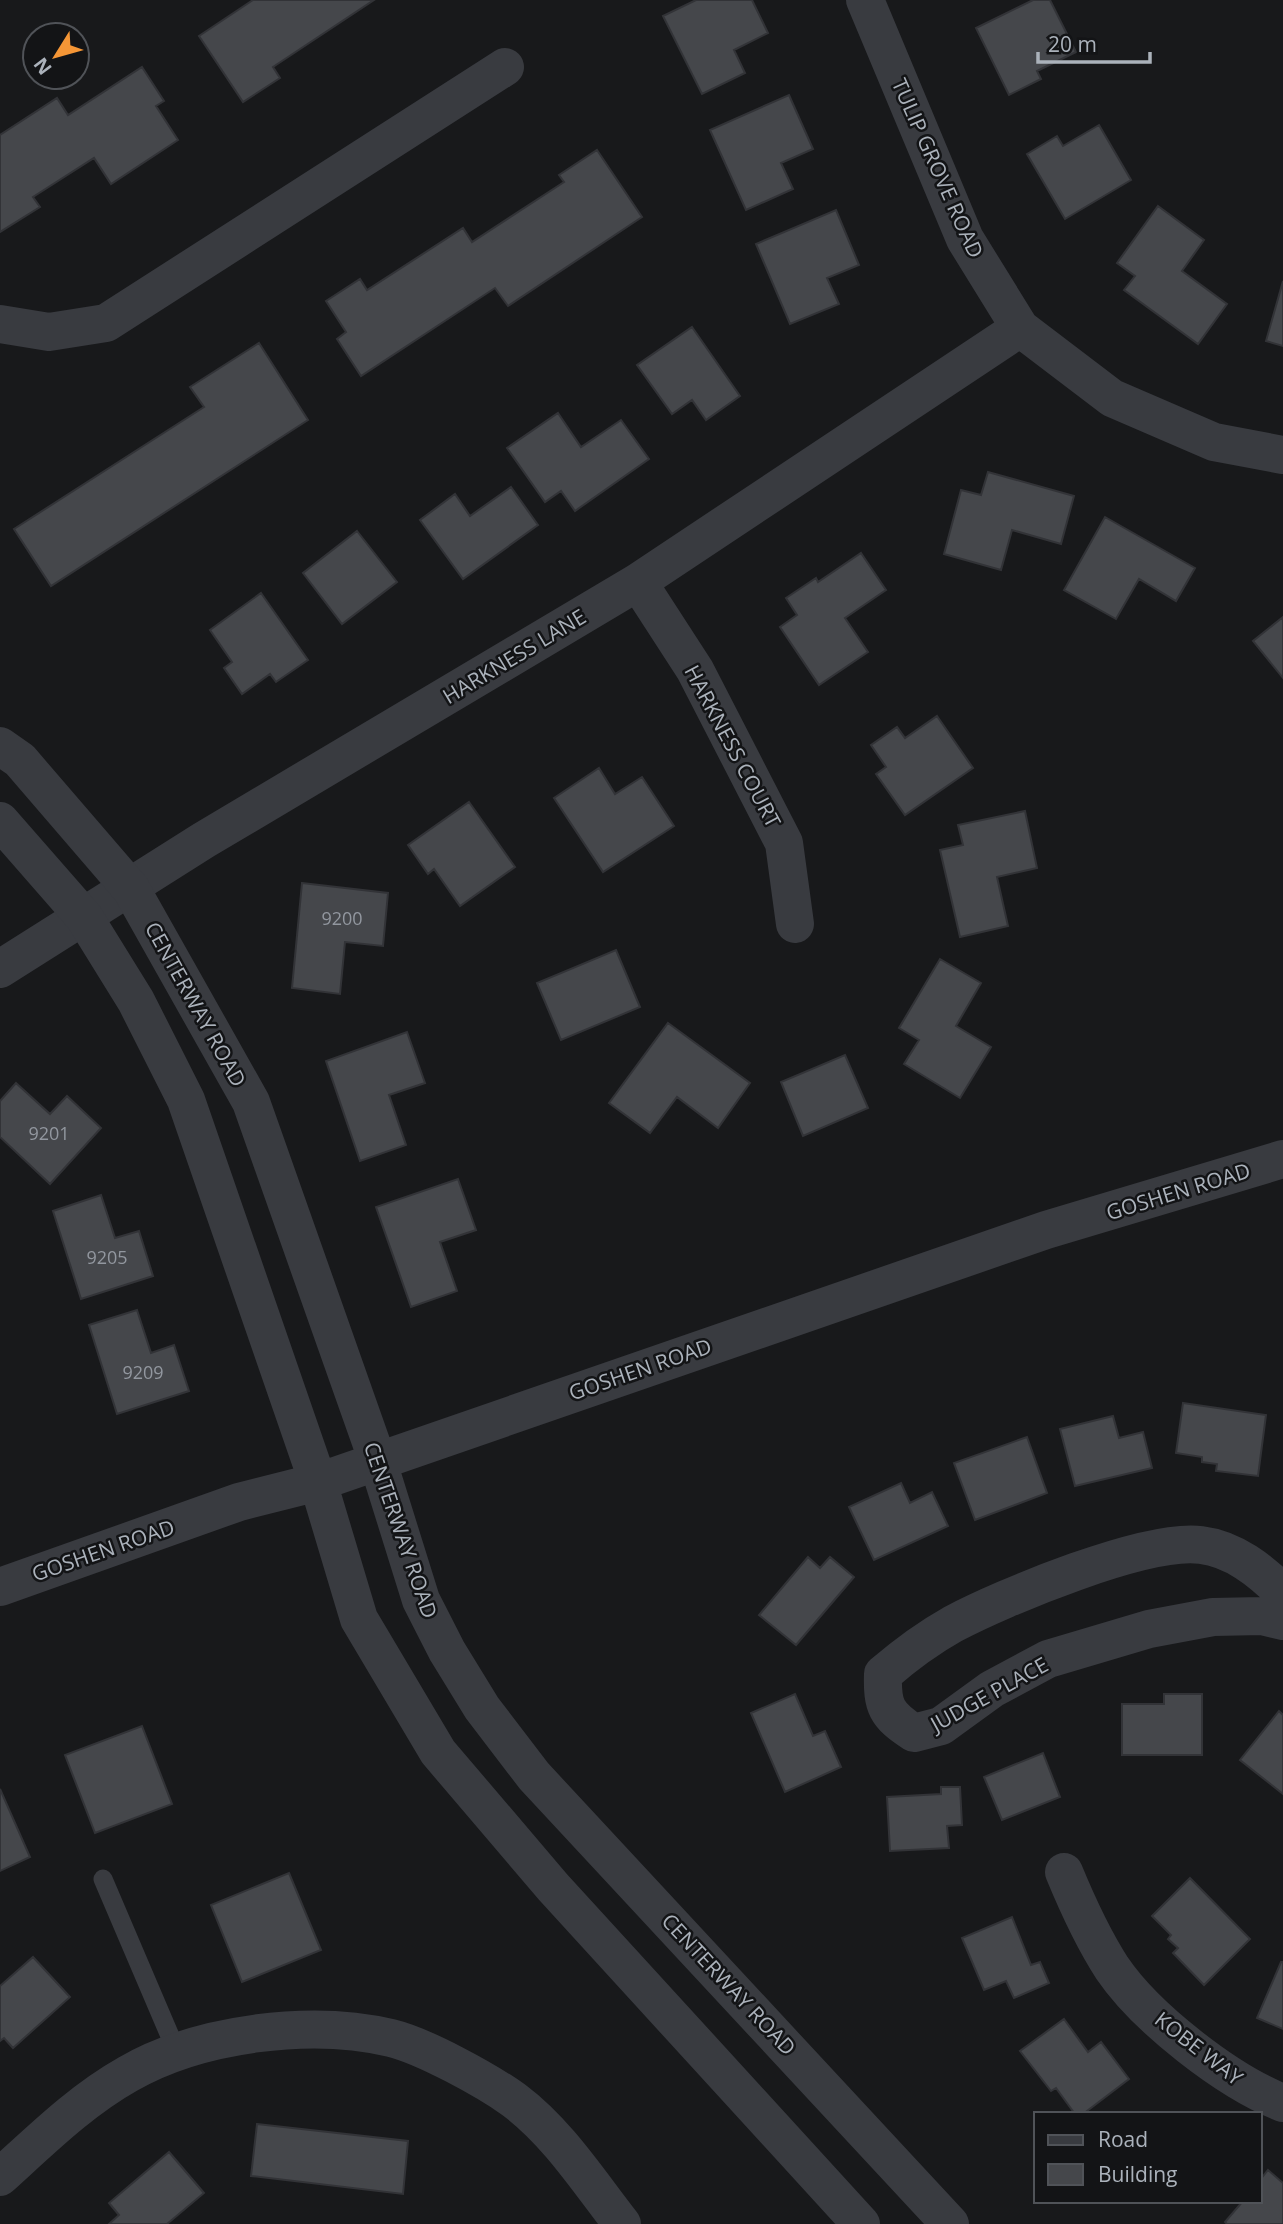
<svg xmlns="http://www.w3.org/2000/svg" width="1283" height="2224" viewBox="0 0 1283 2224" font-family="'Open Sans',sans-serif">
<rect width="100%" height="100%" fill="#18191b"/>
<path fill="#45474b" stroke="#323337" stroke-width="2" d="M 253,0 L 374,0 L 273,67 L 280,78 L 243,102 L 199,36 Z
M 696,0 L 752,0 L 768,33 L 734,50 L 745,73 L 702,94 L 663,16 Z
M 1033,0 L 1050,0 L 1076,52 L 1037,71 L 1041,79 L 1009,95 L 976,28 Z
M 142,67 L 164,101 L 156,106 L 178,140 L 111,184 L 94,158 L 33,197 L 40,207 L 0,232 L 0,135 L 57,98 L 68,115 Z
M 789,95 L 813,149 L 781,163 L 793,189 L 746,210 L 710,130 Z
M 1099,125 L 1131,180 L 1065,219 L 1027,154 L 1057,136 L 1063,146 Z
M 597,150 L 642,217 L 508,306 L 495,288 L 361,376 L 337,339 L 346,332 L 326,301 L 360,279 L 367,290 L 463,228 L 472,242 L 564,182 L 559,175 Z
M 1158,206 L 1204,240 L 1182,271 L 1227,304 L 1198,344 L 1124,290 L 1135,276 L 1117,263 Z
M 836,210 L 859,265 L 827,278 L 839,304 L 790,324 L 756,244 Z
M 1283,281 L 1283,346 L 1266,341 Z
M 692,327 L 740,396 L 706,420 L 692,400 L 672,414 L 637,365 Z
M 259,343 L 308,420 L 51,586 L 14,529 L 204,407 L 190,387 Z
M 558,413 L 581,447 L 621,420 L 649,459 L 575,511 L 561,491 L 545,502 L 507,448 Z
M 988,472 L 1074,496 L 1061,544 L 1012,530 L 1001,570 L 944,554 L 961,490 L 981,495 Z
M 511,487 L 538,525 L 463,579 L 420,520 L 455,494 L 470,516 Z
M 1105,517 L 1195,568 L 1176,601 L 1139,579 L 1116,619 L 1064,590 Z
M 357,531 L 397,582 L 342,624 L 303,573 Z
M 861,553 L 886,590 L 845,618 L 868,652 L 819,685 L 780,627 L 797,615 L 786,598 L 816,578 L 818,582 Z
M 261,593 L 308,660 L 276,682 L 270,674 L 242,694 L 224,668 L 232,662 L 210,630 Z
M 1283,617 L 1283,678 L 1253,641 Z
M 937,716 L 973,768 L 905,815 L 876,774 L 886,767 L 871,745 L 897,727 L 905,738 Z
M 599,768 L 615,794 L 642,777 L 674,826 L 603,872 L 554,798 Z
M 469,802 L 515,867 L 460,906 L 434,869 L 428,874 L 408,845 Z
M 1025,811 L 1037,868 L 997,877 L 1008,926 L 960,937 L 940,850 L 963,845 L 958,825 Z
M 302,883 L 388,893 L 383,946 L 345,942 L 340,994 L 292,988 Z
M 616,950 L 640,1007 L 561,1040 L 537,983 Z
M 940,959 L 981,983 L 956,1026 L 991,1047 L 960,1098 L 904,1064 L 919,1040 L 899,1028 Z
M 668,1023 L 750,1083 L 718,1128 L 677,1097 L 650,1133 L 609,1103 Z
M 407,1032 L 425,1083 L 389,1095 L 406,1145 L 360,1161 L 326,1061 Z
M 845,1055 L 868,1108 L 803,1136 L 781,1082 Z
M 16,1083 L 50,1114 L 67,1096 L 101,1128 L 50,1184 L 0,1137 L 0,1101 Z
M 458,1179 L 476,1230 L 440,1242 L 457,1291 L 411,1307 L 376,1207 Z
M 101,1195 L 115,1238 L 139,1231 L 153,1276 L 81,1299 L 53,1211 Z
M 137,1310 L 151,1353 L 174,1345 L 189,1391 L 117,1414 L 89,1325 Z
M 1183,1403 L 1266,1415 L 1258,1476 L 1216,1471 L 1217,1464 L 1202,1462 L 1202,1457 L 1176,1453 Z
M 1113,1416 L 1119,1438 L 1143,1432 L 1152,1468 L 1075,1486 L 1060,1429 Z
M 1027,1437 L 1047,1493 L 975,1520 L 954,1463 Z
M 901,1483 L 910,1503 L 932,1492 L 948,1526 L 874,1560 L 849,1507 Z
M 808,1557 L 820,1568 L 830,1557 L 854,1577 L 796,1645 L 759,1615 Z
M 795,1694 L 813,1736 L 825,1731 L 841,1767 L 785,1792 L 751,1713 Z
M 1164,1694 L 1202,1694 L 1202,1755 L 1122,1755 L 1122,1704 L 1164,1704 Z
M 1279,1711 L 1283,1715 L 1283,1794 L 1240,1760 Z
M 142,1726 L 172,1804 L 95,1833 L 65,1755 Z
M 1043,1753 L 1060,1797 L 1002,1820 L 984,1777 Z
M 941,1787 L 960,1787 L 962,1825 L 947,1826 L 949,1848 L 890,1851 L 887,1797 L 941,1794 Z
M 0,1789 L 30,1857 L 0,1871 Z
M 289,1873 L 321,1950 L 242,1982 L 211,1905 Z
M 1190,1878 L 1250,1939 L 1204,1985 L 1173,1953 L 1178,1948 L 1168,1939 L 1171,1935 L 1152,1916 Z
M 1012,1917 L 1031,1965 L 1040,1962 L 1049,1983 L 1014,1998 L 1006,1981 L 984,1990 L 962,1938 Z
M 33,1957 L 70,1997 L 13,2048 L 4,2038 L 0,2041 L 0,1986 Z
M 1281,1962 L 1283,1962 L 1283,2029 L 1257,2018 Z
M 1064,2019 L 1088,2052 L 1101,2042 L 1129,2079 L 1083,2114 L 1075,2114 L 1056,2088 L 1051,2091 L 1020,2051 Z
M 257,2124 L 408,2141 L 403,2194 L 251,2176 Z
M 169,2152 L 204,2193 L 167,2224 L 109,2224 L 119,2215 L 109,2203 Z
M 1268,2170 L 1283,2183 L 1283,2224 L 1227,2224 L 1225,2222 L 1243,2201 L 1260,2201 L 1260,2180 Z"/>
<g fill="none" stroke-linecap="round" stroke-linejoin="round">
<path stroke="#393b40" stroke-width="19" d="M 103,1879 L 176,2050"/>
<path stroke="#393b40" stroke-width="38" d="M 865,0 L 965,239 L 1020,328 L 1112,398 L 1214,442 L 1283,455
M 0,324 L 49,332 L 106,323 L 505,67
M 638,582 L 695,670 L 784,843 L 795,924
M 0,969 L 204,840 L 638,582 L 1020,328
M 1283,1593 C 1261,1571 1234,1549 1201,1545 C 1146,1538 1004,1597 953,1624 C 928,1638 905,1655 883,1674 C 882,1706 886,1715 914,1733 L 941,1726 L 992,1689 L 1048,1659 L 1149,1629 L 1213,1617 L 1262,1616 L 1283,1621
M 1064,1872 C 1078,1906 1092,1937 1112,1968 C 1146,2018 1227,2081 1283,2103
M 0,2177 C 41,2140 80,2101 128,2074 C 199,2033 311,2019 391,2038 C 424,2046 486,2080 514,2100 C 558,2133 589,2182 622,2224"/>
<path stroke="#393b40" stroke-width="38" d="M 0,746 L 20,760 L 131,889 L 251,1102 L 377,1459 L 421,1600 L 447,1651 L 482,1708 L 534,1776 L 950,2224
M 0,821 L 84,917 L 136,1001 L 186,1100 L 318,1482 L 359,1619 L 438,1752 L 553,1887 L 861,2224
M 0,1587 L 239,1502 L 318,1482 L 1046,1230 L 1283,1159"/>
</g>
<g text-anchor="middle" dominant-baseline="central" stroke-width="5" stroke-linejoin="round" paint-order="stroke">
<g font-size="18" fill="#92979f">
<text x="342" y="918">9200</text>
<text x="49" y="1133">9201</text>
<text x="107" y="1257">9205</text>
<text x="143" y="1372">9209</text>
</g>
<g font-size="21" fill="#abb2bb" stroke="#131416">
<text transform="translate(938 168) rotate(66)">TULIP GROVE ROAD</text>
<text transform="translate(514 656) rotate(-31)">HARKNESS LANE</text>
<text transform="translate(733 746) rotate(62)">HARKNESS COURT</text>
<text transform="translate(196 1004) rotate(61)">CENTERWAY ROAD</text>
<text transform="translate(1178 1191) rotate(-17)">GOSHEN ROAD</text>
<text transform="translate(640 1369) rotate(-19)">GOSHEN ROAD</text>
<text transform="translate(401 1530) rotate(71)">CENTERWAY ROAD</text>
<text transform="translate(103 1550) rotate(-19)">GOSHEN ROAD</text>
<text transform="translate(989 1694) rotate(-29)">JUDGE PLACE</text>
<text transform="translate(729 1984) rotate(47)">CENTERWAY ROAD</text>
<text transform="translate(1199 2048) rotate(38)">KOBE WAY</text>
</g>
</g>
<rect x="1034" y="2112" width="228" height="91" fill="#131416" stroke="#505358" stroke-width="2"/>
<rect x="1048" y="2135" width="35" height="10" fill="#393b40" stroke="#505358" stroke-width="2"/>
<text x="1098" y="2147" font-size="21" fill="#abb2bb">Road</text>
<rect x="1048" y="2164" width="35" height="21" fill="#45474b" stroke="#505358" stroke-width="2"/>
<text x="1098" y="2182" font-size="21" fill="#abb2bb">Building</text>
<g transform="translate(56 56) rotate(233)"><circle r="33" fill="#131416" stroke="#505358" stroke-width="2"/>
<path d="M0-5L12 26L0 18L-12 26Z" fill="#f59636"/>
<text y="-10" font-size="19" font-weight="bold" text-anchor="middle" fill="#abb2bb">N</text>
</g>
<path d="M1038 52v10h112v-10" fill="none" stroke="#abb2bb" stroke-width="3.5"/>
<text x="1048" y="52" font-size="21" fill="#abb2bb" stroke="#131416" stroke-width="5" paint-order="stroke">20 m</text>
</svg>
